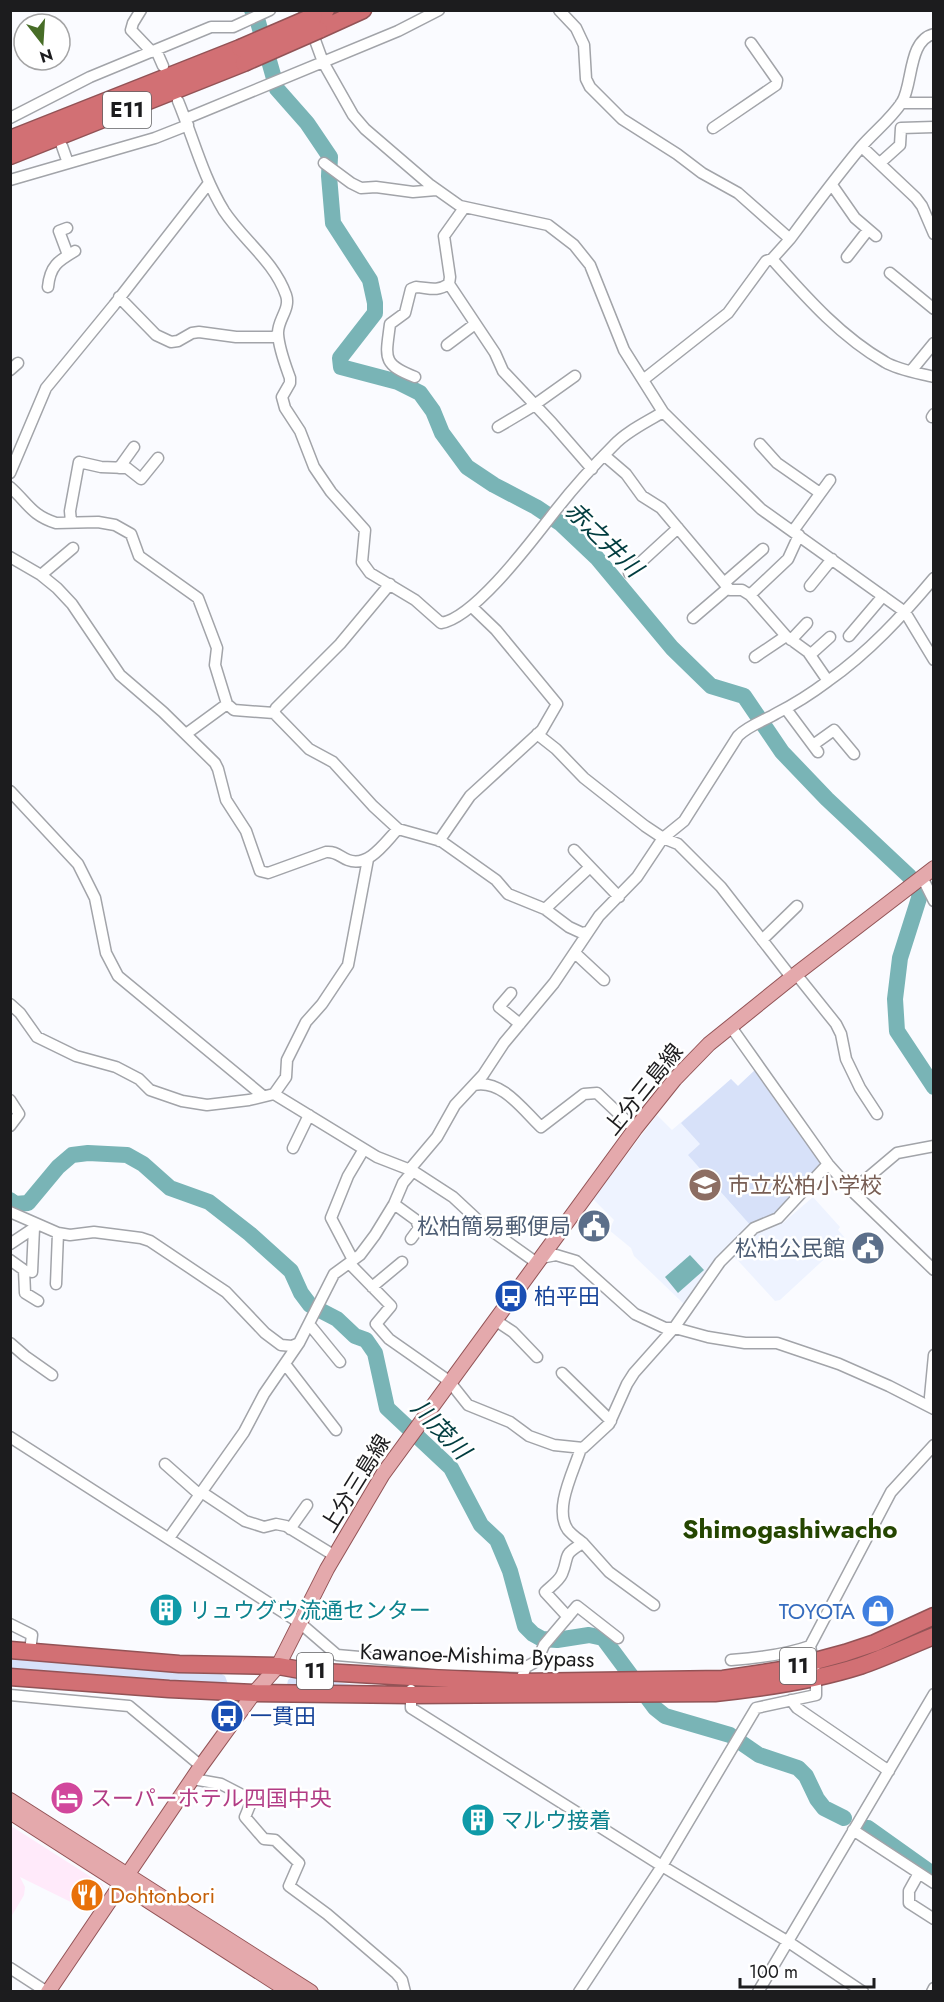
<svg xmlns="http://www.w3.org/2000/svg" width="944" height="2002" viewBox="0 0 944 2002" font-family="Jost,'Noto Sans JP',sans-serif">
<rect width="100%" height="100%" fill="#fafbff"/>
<path fill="#ffeafa" d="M 11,1826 L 102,1884 L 104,1890 L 91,1912 L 20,1877 L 25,1887 L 24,1895 L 11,1917 Z"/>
<path fill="#eef3ff" d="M 755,1070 L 757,1224 L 685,1305 L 634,1256 L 631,1248 L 609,1230 L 614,1220 L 593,1199 L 657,1115 L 672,1130 L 731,1079 L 738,1086 Z
M 813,1197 L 840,1227 L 838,1230 L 846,1239 L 780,1300 L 775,1301 L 732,1254 L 751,1237 L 784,1222 Z"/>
<path fill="#d7e1f9" d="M 755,1070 L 822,1164 L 778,1214 L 752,1227 L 688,1155 L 700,1144 L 681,1123 L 731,1079 L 738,1086 Z
M 10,1655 L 220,1673 L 225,1676 L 228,1684 L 225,1687 L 11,1669 Z
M 293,1676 L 356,1685 L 400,1688 L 287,1685 L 288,1680 Z"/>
<path fill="#79b4b6" d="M 690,1255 L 704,1270 L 678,1293 L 665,1277 Z"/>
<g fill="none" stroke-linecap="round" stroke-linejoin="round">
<path stroke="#79b4b6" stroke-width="16" d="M 252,10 L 258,22 L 277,89 L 307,123 L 330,157 L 329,176 L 333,223 L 370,280 L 375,303 L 375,313 L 340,358 L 341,367 L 398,382 L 420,393 L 433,411 L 442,433 L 467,467 L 494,485 L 536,507 L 560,523 L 597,558 L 672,648 L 711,686 L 744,696 L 782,752 L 827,799 L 909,876 L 920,895 L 900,958 L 895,999 L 897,1031 L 934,1087
M 10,1200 L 15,1204 L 28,1203 L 58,1167 L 72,1155 L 88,1153 L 127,1155 L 143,1164 L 170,1188 L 209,1202 L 250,1234 L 291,1271 L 301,1293 L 310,1305 L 337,1319 L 355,1336 L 366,1340 L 375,1353 L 387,1408 L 451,1468 L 481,1525 L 497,1540 L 510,1571 L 525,1626 L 533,1634 L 542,1639 L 557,1640 L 589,1635 L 603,1638 L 655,1708 L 665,1716 L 730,1735 L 759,1755 L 798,1768 L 806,1776 L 817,1799 L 824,1808 L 844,1818
M 868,1828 L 934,1875"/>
<defs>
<path id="minor" d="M 141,10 L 133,23 L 131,30 L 152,52
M 304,10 L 323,62 L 353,115 L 365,129 L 429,184 L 460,206 L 548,225 L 574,245 L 590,265 L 624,350 L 663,412 L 761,509 L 905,612 L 934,660
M 559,10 L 576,28 L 584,45 L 586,79 L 590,87 L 622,119 L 677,154 L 702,173 L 738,193 L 790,239 L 772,259 L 766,261 L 728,313 L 643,380
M 156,50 L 163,66
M 178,101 C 193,137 203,177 224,211 C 243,240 274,261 286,295 C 291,309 277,320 278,334 C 279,349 285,364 290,378 L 290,383 L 282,397 L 285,408 L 300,431 L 314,467 L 331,492 L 365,530 L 362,562 L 370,573 L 415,600 L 441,623 C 475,618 534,538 556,510 C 574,487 594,465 614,445 C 627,431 647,422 663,412
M 901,103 L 934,103
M 10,118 L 90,77 L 211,27 L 233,27 L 270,10
M 185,119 L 398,31 L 439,10
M 713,128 L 776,85 L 777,80 L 751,43
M 62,146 L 68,163
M 862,147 L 916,198 L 922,206 L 934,234
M 324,163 L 351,183 L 361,188 L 376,187 L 413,192 L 436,190
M 880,163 L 900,145 L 901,128 L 934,127
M 10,180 L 155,138 L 188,125
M 832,185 L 855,218 L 876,236
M 464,208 L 444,236 L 450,277 L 449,284 L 495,353 L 503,371 L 552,423 L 592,469
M 67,228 L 59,231 L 68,255
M 790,239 C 813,208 836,177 861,147 C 874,132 891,119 902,102 C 913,84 908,40 934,34
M 847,257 L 868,230
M 772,259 C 806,297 840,336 885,362 C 898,370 918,373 934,377
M 890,273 L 934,309
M 48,287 C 50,266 58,261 75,251
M 119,297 L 156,335 L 171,342 L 178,341 L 192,333 L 199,332 L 236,337 L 273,337 L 278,335
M 447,345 L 475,324
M 10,370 L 18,363
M 911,371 L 934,343
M 415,377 C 381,364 386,357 390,324 L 405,313 L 411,289 L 416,287 C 430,288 436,292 449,284
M 932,417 L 934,414
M 498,427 L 530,408 L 575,376
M 760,444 L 777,463 L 820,493
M 605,456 L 626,474 L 642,496 L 661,508 L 730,590 L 742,590 L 750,595 L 786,636 L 808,652 L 828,681
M 119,468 L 134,447
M 10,473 L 46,388 L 114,305 L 209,183
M 10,487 C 28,503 31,515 56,523 L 98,522 L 115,525 L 131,534 L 139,556 L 198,598 L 217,648 L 215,665 L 227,704 L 234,710 L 274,713 L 309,749 L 333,762 L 373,806 L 398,829 L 441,841 L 496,880 L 508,894 L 545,909 L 569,927 L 582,933 L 587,932
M 71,522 L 70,511 L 79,462 L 101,467 L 127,468 L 141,479 L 158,458
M 793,531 L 830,480
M 10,557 L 41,575 L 57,588 L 72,604 L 120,675 L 163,712 L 215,763 L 218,769 L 226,800 L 246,831 L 260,871 L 268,873 L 326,852 C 336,851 340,857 348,860 C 369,868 386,841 398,829
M 629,573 L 678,528
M 41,575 L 73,548
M 724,583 L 763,549
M 810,586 L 832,559
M 750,595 L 788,559 L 799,535
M 693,618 L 728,588
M 849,636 L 883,596
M 791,640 L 807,623
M 810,655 L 830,637
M 755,657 L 786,636
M 786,709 L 818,752
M 274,713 L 276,708 L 340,644 L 390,584
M 186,734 L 227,704
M 537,734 L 556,749 L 584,778 L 645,826 L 663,838 L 678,844 L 721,887 L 791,977
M 813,745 L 834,730 L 854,754
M 10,791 L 78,864 L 95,898 L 106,953 L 118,976 L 262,1095
M 439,841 L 470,796 L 542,730 L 557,704 L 496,630 L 472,607
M 574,850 L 619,897
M 922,877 L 934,901
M 545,909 L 590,867
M 762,940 L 797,906
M 575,953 L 604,980
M 796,974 L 836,1024 L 841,1034 L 846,1059 L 860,1088 L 877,1114
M 511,993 L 499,1007 L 520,1024
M 10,1004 L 20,1013 L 37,1037 L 76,1056 L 116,1067 L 139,1079 L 150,1090 L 182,1101 L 207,1105 L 249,1100 L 274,1094 L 286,1077 L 287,1060 L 306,1022 L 322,1004 L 348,965 L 368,859
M 731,1027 L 828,1164 L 852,1191 L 934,1270
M 474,1085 C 502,1079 523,1110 541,1127 L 584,1094 L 597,1093 L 635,1129
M 274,1094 L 377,1157 L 413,1171 L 453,1197 L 482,1224 L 537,1263
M 10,1100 L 19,1114 L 10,1126
M 293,1148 L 309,1115
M 410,1169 L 437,1137 L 455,1105 L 483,1075 L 504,1043 L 554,983 L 599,916 L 637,877 L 663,838 L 684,821 L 738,736 C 749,725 764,721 777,713 C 795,704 812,693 828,681 C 869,652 902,616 934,578
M 852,1191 L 897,1153 L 934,1146
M 394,1204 L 416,1220 L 419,1228 L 411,1239
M 10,1212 L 58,1233 L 70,1235 L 94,1232 L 141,1238 L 150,1241 L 226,1292 L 265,1333 L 281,1345 L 292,1346 L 299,1343
M 10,1244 L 37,1226
M 541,1258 L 556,1255 L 576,1261 L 635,1314 L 665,1328 L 675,1328 L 708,1337 L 745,1343 L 777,1343 L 839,1364 L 889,1386 L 934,1409
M 10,1260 L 24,1270 L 25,1293 L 38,1301
M 353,1260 L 331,1218 L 348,1176 L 364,1149
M 349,1263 L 391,1306 L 376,1324 L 389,1339 L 449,1381 L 468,1405 L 510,1422 L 529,1436 L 554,1445 L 583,1448 L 609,1424 L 627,1384 L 634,1373 L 674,1328 L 720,1262 L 754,1228 L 778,1218 L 828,1164
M 32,1272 L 34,1228
M 56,1284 L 58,1233
M 372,1287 L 402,1262
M 495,1320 L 513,1332 L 537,1357
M 309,1324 L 340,1362
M 10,1343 L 25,1356 L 52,1375
M 934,1355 L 930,1397 L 934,1408
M 285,1364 L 336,1430
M 562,1373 L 611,1421
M 10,1437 L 300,1623 L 337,1655 L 439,1664 L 526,1667 L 520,1682
M 165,1464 L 200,1495
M 203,1493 L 245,1521 L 264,1527 L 276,1524 L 286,1526 L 335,1556
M 290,1529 L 307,1505
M 169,1538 L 244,1432 L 264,1394 L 299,1343 L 334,1274 L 360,1255 L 375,1235 L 394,1204 L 403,1183 L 413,1171
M 583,1543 L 609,1572 L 654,1605
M 568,1617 L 545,1592 C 550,1587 559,1581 562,1574 C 570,1555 561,1556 583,1543 C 578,1539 572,1535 568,1530 C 553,1509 574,1471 581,1448
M 10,1624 L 32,1635 L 30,1651
M 731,1660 C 758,1658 785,1655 810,1646
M 526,1667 L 537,1661 L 544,1645 L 577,1606 L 618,1638
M 411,1690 L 411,1708 L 662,1866 L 787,1941 L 863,1992
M 10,1695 L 129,1706 L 201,1766
M 791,1700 L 797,1708 L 889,1771
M 193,1779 L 221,1784 L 252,1800 L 245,1817 L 264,1839 L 275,1840 L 299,1863 L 289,1886 L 327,1914 L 396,1973 L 402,1980 L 405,1992
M 853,1830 L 934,1883
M 919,1873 L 909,1891 L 909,1903 L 934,1919
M 10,1968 L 47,1992
M 579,1992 L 662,1866 L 756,1708 L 816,1695 L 816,1678 L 810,1646 L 891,1492 L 934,1445
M 758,1992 L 934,1694
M 932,1992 L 934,1988"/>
<path id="major" d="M 10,1800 L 311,1992
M 10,1812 L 290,1992
M 48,1992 L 201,1766 L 254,1693 L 278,1666 L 327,1569 L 383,1474 L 635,1129 L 675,1079 L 709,1044 L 796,974 L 934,868"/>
<path id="highway" d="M 314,16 L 326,10
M 319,30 L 363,10
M 10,139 L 240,48
M 10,156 L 244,63
M 10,1650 L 179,1664 L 278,1666 L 306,1671 L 411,1677 L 520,1682 L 723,1679 L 782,1670 L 845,1653 L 875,1643 L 934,1616
M 10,1677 L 169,1689 L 254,1693 L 411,1695 L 715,1693 C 764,1688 813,1681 860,1666 C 886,1657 909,1646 934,1636"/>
</defs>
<use href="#minor" stroke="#a2a4a9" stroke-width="13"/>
<use href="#major" stroke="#925356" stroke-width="16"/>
<use href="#highway" stroke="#925356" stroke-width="19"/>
<use href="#minor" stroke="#fff" stroke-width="10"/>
<use href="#major" stroke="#e4a9ac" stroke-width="14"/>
<use href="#highway" stroke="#d27074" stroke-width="16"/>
<defs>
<path id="highway-bridge" d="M 240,48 L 314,16
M 244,63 L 319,30"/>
</defs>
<use href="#highway-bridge" stroke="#925356" stroke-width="19" stroke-linecap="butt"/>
<use href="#highway-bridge" stroke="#d27074" stroke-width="16"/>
</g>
<defs>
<symbol id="school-disc" viewBox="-11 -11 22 22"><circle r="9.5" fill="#8d6e63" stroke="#fff"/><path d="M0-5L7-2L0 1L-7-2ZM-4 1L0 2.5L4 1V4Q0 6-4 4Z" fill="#fff"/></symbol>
<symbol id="civic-disc" viewBox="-11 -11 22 22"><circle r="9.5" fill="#5c6f8a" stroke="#fff"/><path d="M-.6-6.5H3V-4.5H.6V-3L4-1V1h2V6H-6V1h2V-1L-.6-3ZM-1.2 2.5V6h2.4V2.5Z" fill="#fff"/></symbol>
<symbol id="bus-disc" viewBox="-11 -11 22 22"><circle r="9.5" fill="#1a4fb4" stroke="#fff"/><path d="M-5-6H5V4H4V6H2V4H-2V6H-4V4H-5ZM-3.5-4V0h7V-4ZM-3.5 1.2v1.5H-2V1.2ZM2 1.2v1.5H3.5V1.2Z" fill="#fff"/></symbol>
<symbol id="building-disc" viewBox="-11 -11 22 22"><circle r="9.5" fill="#0f9aa8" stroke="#fff"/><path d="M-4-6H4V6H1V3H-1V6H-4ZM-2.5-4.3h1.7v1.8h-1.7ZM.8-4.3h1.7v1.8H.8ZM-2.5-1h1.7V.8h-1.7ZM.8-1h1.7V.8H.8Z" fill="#fff"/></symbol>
<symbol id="shop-disc" viewBox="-11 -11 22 22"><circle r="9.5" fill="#3f7fe0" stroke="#fff"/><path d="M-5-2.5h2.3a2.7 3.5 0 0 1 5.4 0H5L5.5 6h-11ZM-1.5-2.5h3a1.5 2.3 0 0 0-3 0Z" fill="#fff"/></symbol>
<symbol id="hotel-disc" viewBox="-11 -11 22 22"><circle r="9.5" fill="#d1479c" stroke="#fff"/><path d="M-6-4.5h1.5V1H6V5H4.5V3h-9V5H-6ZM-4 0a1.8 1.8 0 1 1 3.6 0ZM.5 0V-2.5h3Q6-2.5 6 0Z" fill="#fff"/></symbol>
<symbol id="restaurant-disc" viewBox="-11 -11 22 22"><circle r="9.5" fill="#e8710a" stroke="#fff"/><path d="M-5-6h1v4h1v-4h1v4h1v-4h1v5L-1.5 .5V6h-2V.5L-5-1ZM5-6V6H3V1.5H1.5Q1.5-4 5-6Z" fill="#fff"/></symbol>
</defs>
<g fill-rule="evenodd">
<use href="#school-disc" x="686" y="1166" width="38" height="38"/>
<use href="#civic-disc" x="575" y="1207" width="38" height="38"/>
<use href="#civic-disc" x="849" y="1229" width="38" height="38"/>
<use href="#bus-disc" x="492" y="1277" width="38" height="38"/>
<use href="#building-disc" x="147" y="1591" width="38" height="38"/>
<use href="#shop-disc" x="859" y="1592" width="38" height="38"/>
<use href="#bus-disc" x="208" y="1697" width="38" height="38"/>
<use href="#hotel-disc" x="48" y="1779" width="38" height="38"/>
<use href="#building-disc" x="459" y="1801" width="38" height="38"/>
<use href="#restaurant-disc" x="68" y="1876" width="38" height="38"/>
</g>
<g text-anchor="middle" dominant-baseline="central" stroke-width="5" stroke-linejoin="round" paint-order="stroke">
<g fill="#fff" stroke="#606062" stroke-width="1.5">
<rect x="103" y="92" width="48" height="36" rx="4.5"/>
<rect x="780" y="1648" width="36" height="36" rx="4.5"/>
<rect x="297" y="1653" width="36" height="36" rx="4.5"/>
</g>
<g font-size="21" font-weight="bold" fill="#1c1c1e">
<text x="127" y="110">E11</text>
<text x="798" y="1666">11</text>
<text x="315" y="1671">11</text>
</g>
<g font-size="22" fill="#1c1c1e" stroke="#fff">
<text transform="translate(643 1089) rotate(-51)">上分三島線</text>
<text transform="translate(355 1483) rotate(-58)">上分三島線</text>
<text transform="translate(477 1655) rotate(2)">Kawanoe-Mishima Bypass</text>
</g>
<g font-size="22" fill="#785e54" stroke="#fff" text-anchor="start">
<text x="728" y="1185">市立松柏小学校</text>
</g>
<g font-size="22" fill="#4e5e75" stroke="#fff" text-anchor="end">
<text x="571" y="1226">松柏簡易郵便局</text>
<text x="845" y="1248">松柏公民館</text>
</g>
<g font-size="22" fill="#164399" stroke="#fff" text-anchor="start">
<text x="534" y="1296">柏平田</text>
<text x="250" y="1716">一貫田</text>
</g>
<g font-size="22" fill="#0d838f" stroke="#fff" text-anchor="start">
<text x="189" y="1610">リュウグウ流通センター</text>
<text x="501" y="1820">マルウ接着</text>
</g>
<g font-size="22" fill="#366cbe" stroke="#fff" text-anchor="end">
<text x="855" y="1611">TOYOTA</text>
</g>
<g font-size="22" fill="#b23c85" stroke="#fff" text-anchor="start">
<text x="90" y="1798">スーパーホテル四国中央</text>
</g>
<g font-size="22" fill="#c56008" stroke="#fff" text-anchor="start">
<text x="110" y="1895">Dohtonbori</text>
</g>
<g font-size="24" font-style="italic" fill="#013c3f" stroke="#fff">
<text transform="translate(604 539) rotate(44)">赤之井川</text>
<text transform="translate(441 1429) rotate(46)">川茂川</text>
</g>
<g font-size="26" font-weight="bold" fill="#254601" stroke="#fff">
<text x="790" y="1529">Shimogashiwacho</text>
</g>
</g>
<rect width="944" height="2002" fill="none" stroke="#1c1c1e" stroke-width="24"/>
<g transform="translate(42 42) rotate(163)"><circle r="28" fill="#ffffff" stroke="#a4a4a5" stroke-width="1.5"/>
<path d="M0-4.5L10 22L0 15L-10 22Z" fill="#476d27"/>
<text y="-9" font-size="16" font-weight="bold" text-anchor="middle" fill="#1c1c1e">N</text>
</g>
<path d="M740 1978v9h134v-9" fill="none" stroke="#1c1c1e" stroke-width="3"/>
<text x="749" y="1978" font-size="18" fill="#1c1c1e" stroke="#ffffff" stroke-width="4.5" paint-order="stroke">100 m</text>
</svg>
